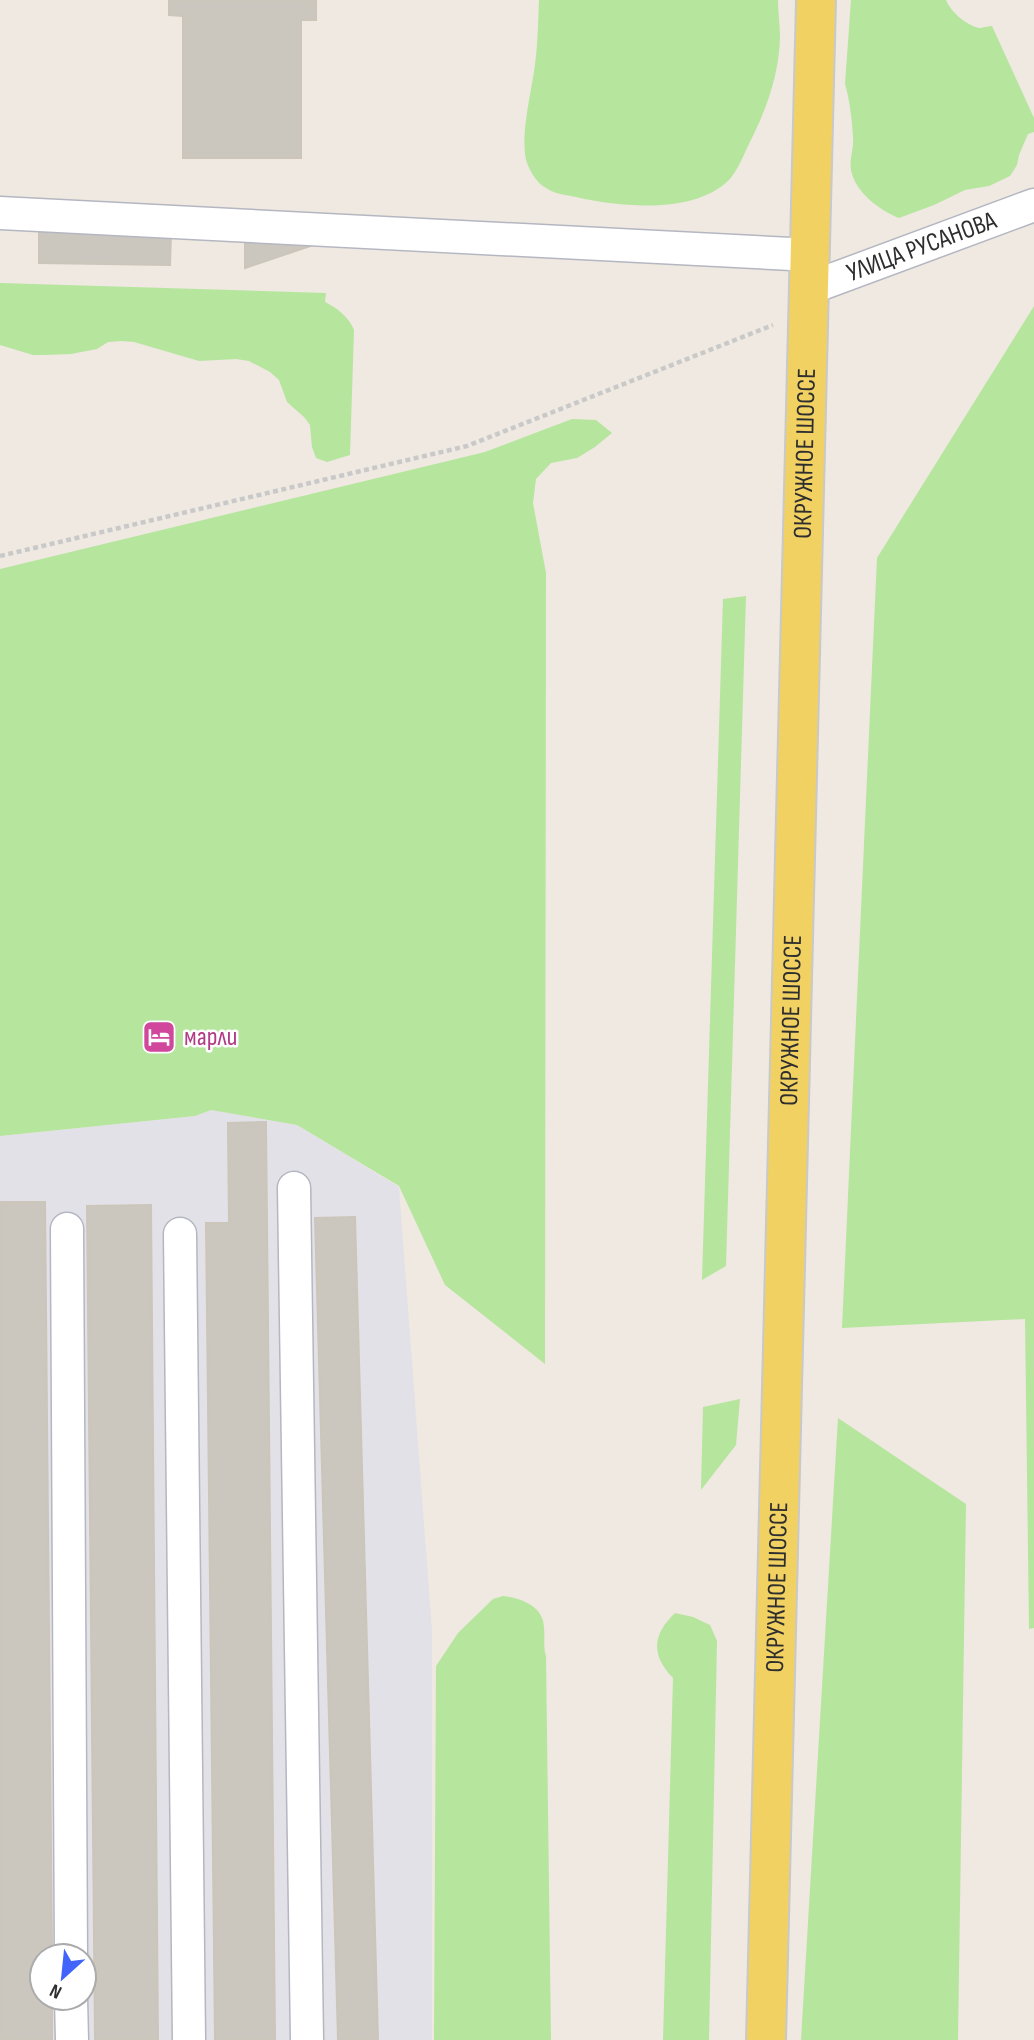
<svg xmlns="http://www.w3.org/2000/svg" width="1034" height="2040" viewBox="0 0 1034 2040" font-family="'Sofia Sans Condensed',sans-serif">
<rect width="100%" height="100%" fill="#efe9e1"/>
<path fill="#e3e1e8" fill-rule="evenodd" d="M 211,1110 L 297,1125 L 399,1187 L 432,1631 L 432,2040 L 0,2040 L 0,1136 L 195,1116 ZM 42,1956 L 84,1956 L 84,1998 L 42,1998 Z"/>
<path fill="#b6e59e" d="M 539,0 L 778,0 C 778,12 780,25 780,37 C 779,77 765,113 747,148 C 742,159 737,171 729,180 C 693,215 620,207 576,197 C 565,195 555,194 546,188 C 537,183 531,173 527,163 C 519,139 532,90 535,64 C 538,43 538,21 539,0 Z
M 851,0 L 946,0 C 951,12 966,25 979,28 C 980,28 991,26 992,26 L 1034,118 L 1034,132 L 1028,134 L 1019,155 L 1017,165 L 1010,176 L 989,186 L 965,190 L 934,205 L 899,218 C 879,210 855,192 851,170 C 849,159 854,149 853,138 C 852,120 850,101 845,84 Z
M 0,283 L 326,293 L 325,302 C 337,308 349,317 354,330 L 350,455 L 327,462 L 316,458 L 312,447 L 310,425 L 304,417 L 287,402 L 279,380 L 270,372 L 249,361 L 236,359 L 199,361 L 134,342 L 122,341 L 108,342 L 97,349 L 71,354 L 44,355 L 33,355 L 0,345 Z
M 1034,306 L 1034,1628 L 1029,1629 L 1025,1319 L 842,1328 L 877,558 Z
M 572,419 L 596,420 L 612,433 L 595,447 L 577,458 L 551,463 L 536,479 L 533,503 L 546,573 L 545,1364 L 445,1285 L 399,1186 L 297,1125 L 211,1110 L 195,1116 L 0,1136 L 0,569 L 485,452 Z
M 746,596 L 726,1266 L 702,1280 L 723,599 Z
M 740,1399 L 736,1445 L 701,1490 L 703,1407 Z
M 838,1418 L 966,1504 L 958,2040 L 801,2040 Z
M 503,1596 C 521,1598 544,1606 544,1628 C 545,1639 543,1646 546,1656 L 551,2040 L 434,2040 L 436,1666 L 458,1633 L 493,1599 Z
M 675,1613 L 693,1617 L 710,1625 L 717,1641 L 709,2040 L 663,2040 L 673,1678 C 651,1655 652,1635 675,1613 Z"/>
<path fill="#cbc7bf" stroke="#cbc5ba" stroke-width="2" d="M 169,0 L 316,0 L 316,20 L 301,20 L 301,158 L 183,158 L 183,16 L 169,15 Z
M 39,232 L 171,234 L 170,265 L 39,263 Z
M 337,237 L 245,268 L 245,239 Z
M 266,1122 L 275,2040 L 215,2040 L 206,1223 L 229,1223 L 228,1123 Z
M 0,1202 L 45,1202 L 52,1956 L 42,1956 L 42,1998 L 52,1998 L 52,2040 L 0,2040 Z
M 151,1205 L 158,2040 L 95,2040 L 87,1206 Z
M 355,1217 L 378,2040 L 338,2040 L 315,1218 Z"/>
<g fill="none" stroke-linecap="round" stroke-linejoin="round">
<defs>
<g id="minor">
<path d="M 0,213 L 811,255"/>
<path id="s1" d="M 810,288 L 1034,205"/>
<path d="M 294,1188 L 307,2040"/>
<path d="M 67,1229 L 71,1956"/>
<path d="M 180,1234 L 189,2040"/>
<path d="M 71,1998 L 72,2040"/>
</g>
<g id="major">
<path id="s2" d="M 766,2040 L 816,0"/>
</g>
</defs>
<use href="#minor" stroke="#b4b7c1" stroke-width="35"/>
<use href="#major" stroke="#c9c9c9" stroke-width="42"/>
<path stroke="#c9c9c9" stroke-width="4.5" stroke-dasharray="5 3.5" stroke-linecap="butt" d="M 0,556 L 467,446 L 773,325"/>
<use href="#minor" stroke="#fff" stroke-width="32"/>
<use href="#major" stroke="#f2d163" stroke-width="38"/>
</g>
<defs>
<symbol id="hotel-square" viewBox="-11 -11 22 22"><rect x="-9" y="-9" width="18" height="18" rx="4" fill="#d1479c" stroke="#fff"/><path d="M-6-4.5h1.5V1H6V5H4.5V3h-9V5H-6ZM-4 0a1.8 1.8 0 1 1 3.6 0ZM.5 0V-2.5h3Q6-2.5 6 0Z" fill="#fff"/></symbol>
</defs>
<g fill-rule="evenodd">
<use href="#hotel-square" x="140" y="1018" width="38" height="38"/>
</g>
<g text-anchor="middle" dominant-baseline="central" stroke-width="5" stroke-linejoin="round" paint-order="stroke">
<g font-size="26" fill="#2e2e2e" stroke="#fff">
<text stroke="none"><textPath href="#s1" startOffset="119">УЛИЦА РУСАНОВА</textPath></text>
<text stroke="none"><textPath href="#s2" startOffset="1587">ОКРУЖНОЕ ШОССЕ</textPath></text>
<text stroke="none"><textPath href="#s2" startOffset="1020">ОКРУЖНОЕ ШОССЕ</textPath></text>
<text stroke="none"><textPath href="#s2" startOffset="453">ОКРУЖНОЕ ШОССЕ</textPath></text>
</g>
<g font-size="26" fill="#b23c85" stroke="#fff" text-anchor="start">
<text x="184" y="1037">марли</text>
</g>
</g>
<g transform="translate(63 1977) rotate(207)"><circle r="33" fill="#ffffff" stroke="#ababab" stroke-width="2"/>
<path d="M0-5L12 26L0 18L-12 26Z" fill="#4264fb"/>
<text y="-10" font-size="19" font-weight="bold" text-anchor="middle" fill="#2e2e2e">N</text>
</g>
</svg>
